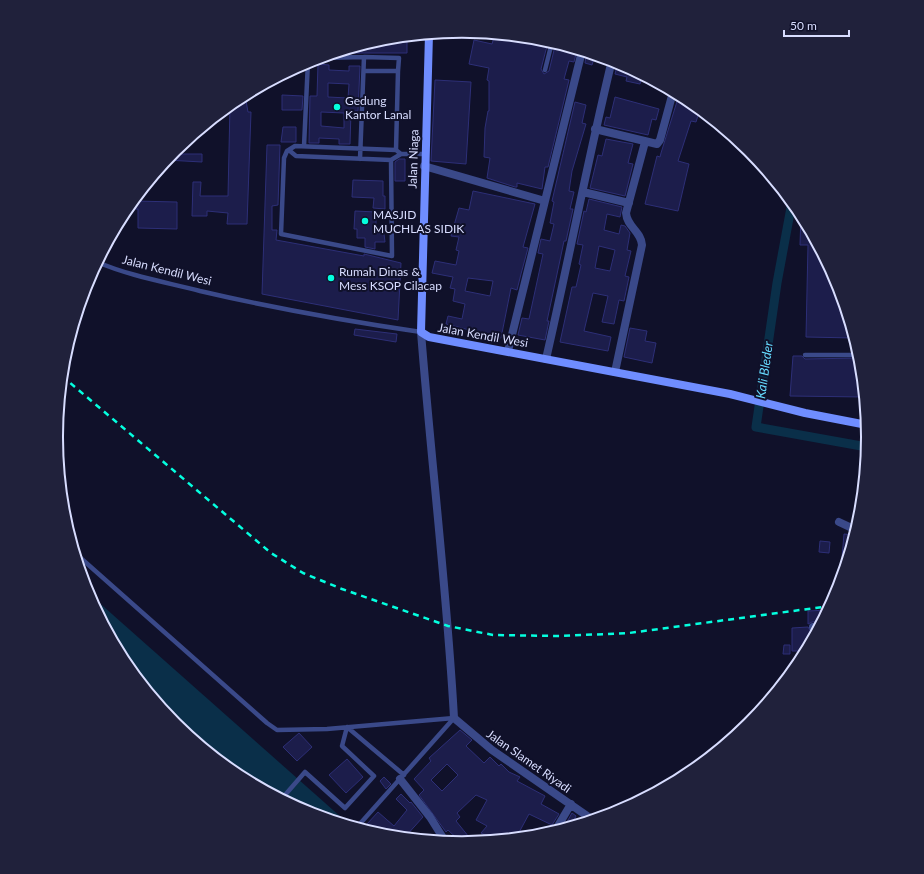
<svg xmlns="http://www.w3.org/2000/svg" width="924" height="874" viewBox="0 0 924 874" font-family="Lato,sans-serif">
<rect width="100%" height="100%" fill="#10112a"/>
<path fill="#0a2f49" d="M 86,591 L 351,826 L 306,812 L 236,774 L 175,724 L 124,662 Z"/>
<g fill="none" stroke-linecap="round" stroke-linejoin="round">
<path stroke="#0a2f49" stroke-width="9" d="M 792,202 L 777,283 L 756,427 L 867,447"/>
<path stroke="#66dbff" stroke-width="1" stroke-dasharray="5 4" stroke-linecap="butt" d="M 277,796 L 284,796"/>
</g>
<path fill="#1c1d4b" stroke="#2d2f77" fill-rule="evenodd" d="M 462,31 L 470,32 L 469,38 L 444,37 L 444,33 Z
M 495,34 L 531,38 L 548,42 L 541,69 L 544,74 L 549,71 L 555,46 L 577,50 L 574,62 L 569,61 L 564,79 L 569,80 L 548,167 L 545,167 L 542,189 L 517,183 L 517,187 L 515,187 L 487,178 L 490,158 L 484,157 L 485,128 L 488,111 L 489,111 L 489,81 L 487,80 L 489,68 L 469,64 L 474,40 L 492,44 Z
M 399,37 L 401,40 L 407,41 L 407,53 L 342,53 L 342,51 L 383,39 Z
M 586,56 L 594,58 L 592,65 L 585,63 Z
M 618,62 L 642,75 L 640,84 L 626,81 L 627,77 L 615,74 Z
M 318,64 L 329,65 L 329,70 L 349,71 L 349,66 L 360,66 L 358,111 L 351,111 L 350,144 L 339,144 L 339,139 L 319,138 L 319,143 L 309,143 L 310,96 L 317,96 ZM 328,83 L 349,84 L 348,98 L 328,97 ZM 321,112 L 344,113 L 344,128 L 321,126 Z
M 435,80 L 471,82 L 466,164 L 431,161 Z
M 245,95 L 248,112 L 251,112 L 247,224 L 227,224 L 228,213 L 207,211 L 207,216 L 192,216 L 193,182 L 201,182 L 200,196 L 228,196 L 230,105 Z
M 282,95 L 303,96 L 302,110 L 282,110 Z
M 679,95 L 700,109 L 696,122 L 691,121 L 678,161 L 689,164 L 678,211 L 645,204 L 657,156 L 660,157 L 661,153 Z
M 615,97 L 659,109 L 656,120 L 652,119 L 648,135 L 604,125 L 606,117 L 610,118 Z
M 575,102 L 586,105 L 582,123 L 586,124 L 572,171 L 569,191 L 574,192 L 570,209 L 573,209 L 566,241 L 564,241 L 560,260 L 547,321 L 549,321 L 545,340 L 518,335 L 522,318 L 529,319 L 543,254 L 538,253 L 541,239 L 550,241 L 554,224 L 550,223 L 554,202 L 552,201 Z
M 283,127 L 296,127 L 296,142 L 281,142 Z
M 606,139 L 633,144 L 628,163 L 633,164 L 625,196 L 590,188 L 598,155 L 602,156 Z
M 267,145 L 280,145 L 278,205 L 272,206 L 272,230 L 277,230 L 276,240 L 364,256 L 364,254 L 401,263 L 398,320 L 262,294 Z
M 172,154 L 202,154 L 202,162 L 166,160 Z
M 399,159 L 405,159 L 405,181 L 395,181 L 395,162 Z
M 353,180 L 383,181 L 383,196 L 385,196 L 385,209 L 373,208 L 374,198 L 352,197 Z
M 473,191 L 535,204 L 523,247 L 528,248 L 521,274 L 517,290 L 511,288 L 501,338 L 446,324 L 448,316 L 462,319 L 465,304 L 453,301 L 455,289 L 450,288 L 453,277 L 432,273 L 435,261 L 456,265 L 459,251 L 456,250 L 459,237 L 451,236 L 459,208 L 469,210 ZM 468,278 L 493,281 L 490,296 L 465,291 Z
M 589,199 L 622,207 L 620,217 L 607,214 L 604,230 L 619,234 L 621,225 L 625,226 L 630,233 L 627,250 L 631,251 L 625,276 L 629,277 L 624,301 L 619,300 L 614,324 L 602,322 L 608,296 L 593,293 L 584,331 L 611,337 L 608,351 L 560,342 L 572,287 L 576,287 L 581,265 L 579,264 L 583,245 L 577,244 L 584,211 L 586,212 ZM 599,246 L 615,250 L 610,271 L 595,268 Z
M 134,201 L 177,202 L 177,229 L 138,228 L 138,209 L 134,209 Z
M 355,211 L 376,212 L 376,233 L 384,234 L 385,242 L 375,242 L 375,249 L 365,247 L 365,238 L 357,238 L 357,229 L 354,229 Z
M 801,214 L 837,282 L 854,338 L 806,337 L 808,245 L 800,245 Z
M 630,328 L 647,331 L 645,341 L 656,343 L 652,363 L 624,357 Z
M 355,329 L 397,334 L 396,342 L 354,335 Z
M 793,356 L 802,356 L 805,359 L 860,358 L 864,397 L 790,396 Z
M 844,534 L 854,535 L 844,570 L 841,569 Z
M 820,541 L 830,542 L 829,553 L 819,552 Z
M 828,610 L 822,621 L 812,622 L 808,624 L 808,611 Z
M 808,627 L 811,632 L 816,632 L 806,651 L 792,651 L 792,628 Z
M 784,645 L 790,645 L 790,654 L 783,654 Z
M 460,730 L 472,740 L 466,746 L 484,763 L 490,757 L 499,766 L 501,764 L 509,772 L 520,777 L 517,781 L 545,796 L 541,804 L 559,814 L 552,825 L 529,814 L 516,838 L 495,840 L 481,833 L 487,826 L 476,820 L 487,800 L 476,795 L 457,813 L 460,817 L 456,821 L 473,842 L 462,843 L 448,830 L 446,832 L 419,795 L 424,790 L 414,779 L 431,761 L 429,758 ZM 447,764 L 458,775 L 442,791 L 431,780 Z
M 299,733 L 312,747 L 297,761 L 283,747 Z
M 347,759 L 363,777 L 346,793 L 329,775 Z
M 384,777 L 391,784 L 386,789 L 380,781 Z
M 401,794 L 410,803 L 411,802 L 423,817 L 405,837 L 377,834 L 367,824 L 378,812 L 394,826 L 407,810 L 396,799 Z
M 572,813 L 576,816 L 571,826 L 563,829 Z"/>
<g fill="none" stroke-linecap="round" stroke-linejoin="round">
<path stroke="#3a4989" stroke-width="4.5" d="M 403,37 L 429,39
M 364,57 L 399,58 L 398,71
M 320,58 L 364,57 L 360,159
M 545,70 L 552,42
M 364,71 L 398,71 L 396,150
M 304,146 L 308,61
M 290,151 L 296,156 L 391,160 L 401,154 L 425,154
M 391,160 L 392,256 L 281,234 L 284,158 L 287,151 L 295,146 L 396,150 L 401,154
M 97,262 C 130,276 165,282 200,291 C 273,308 346,321 421,332
M 805,355 L 859,355
M 75,553 L 267,723 L 277,730 L 327,729 L 454,718
M 285,795 L 305,772 L 345,808 L 374,776 L 342,746 L 347,727 L 404,775
M 358,826 L 454,718"/>
<path stroke="#3a4989" stroke-width="8" d="M 595,129 L 657,144 L 660,140 L 673,92
M 424,166 L 545,201
M 583,192 L 629,203
M 421,332 C 431,461 447,590 454,718 L 492,750 L 593,820
M 508,351 L 582,51
M 546,359 C 569,259 588,159 612,60
M 615,372 L 642,245 C 641,231 627,227 626,213 L 645,142
M 839,522 L 856,530
M 813,627 L 819,626
M 400,779 L 430,817 L 445,841
M 555,831 L 571,804"/>
<path stroke="#6f8dff" stroke-width="8" d="M 429,34 L 421,332 L 429,337 L 730,394 L 805,413 L 867,425"/>
<path stroke="#04ffdf" stroke-width="2.5" stroke-dasharray="6 5" stroke-linecap="butt" d="M 62,376 L 271,553 L 303,573 L 342,589 L 448,626 L 493,635 L 560,636 L 629,633 L 830,606"/>
</g>
<g fill="#04ffdf" stroke="#10112a" stroke-width="1.5">
<circle cx="337" cy="107" r="4"/>
<circle cx="365" cy="221" r="4"/>
<circle cx="331" cy="278" r="4"/>
</g>
<g text-anchor="middle" dominant-baseline="central" stroke-width="4" stroke-linejoin="round" paint-order="stroke">
<g font-size="12" fill="#d8ddff" stroke="#10112a" text-anchor="start">
<text x="345" y="100">Gedung<tspan x="345" dy="14">Kantor Lanal</tspan></text>
<text x="373" y="214">MASJID<tspan x="373" dy="14">MUCHLAS SIDIK</tspan></text>
<text x="339" y="271">Rumah Dinas &amp;<tspan x="339" dy="14">Mess KSOP Cilacap</tspan></text>
</g>
<g font-size="12" fill="#d8ddff" stroke="#10112a">
<text transform="translate(413 159) rotate(-88)">Jalan Niaga</text>
<text transform="translate(167 270) rotate(14)">Jalan Kendil Wesi</text>
<text transform="translate(483 335) rotate(10)">Jalan Kendil Wesi</text>
<text transform="translate(529 761) rotate(35)">Jalan Slamet Riyadi</text>
</g>
<g font-size="13" font-style="italic" fill="#66dbff" stroke="#10112a">
<text transform="translate(764 370) rotate(-82)">Kali Bleder</text>
</g>
</g>
<path d="M0 0H924V874H0ZM63 437a399 399 0 1 1 798 0a399 399 0 1 1-798 0Z" fill="#20213b" fill-rule="evenodd"/>
<path fill="none" stroke="#d8ddff" stroke-width="2" d="M63 437a399 399 0 1 1 798 0a399 399 0 1 1-798 0Z"/>
<path d="M784 30v6h65v-6" fill="none" stroke="#d8ddff" stroke-width="2"/>
<text x="790" y="30" font-size="12" fill="#d8ddff" stroke="#10112a" stroke-width="3" paint-order="stroke">50 m</text>
</svg>
